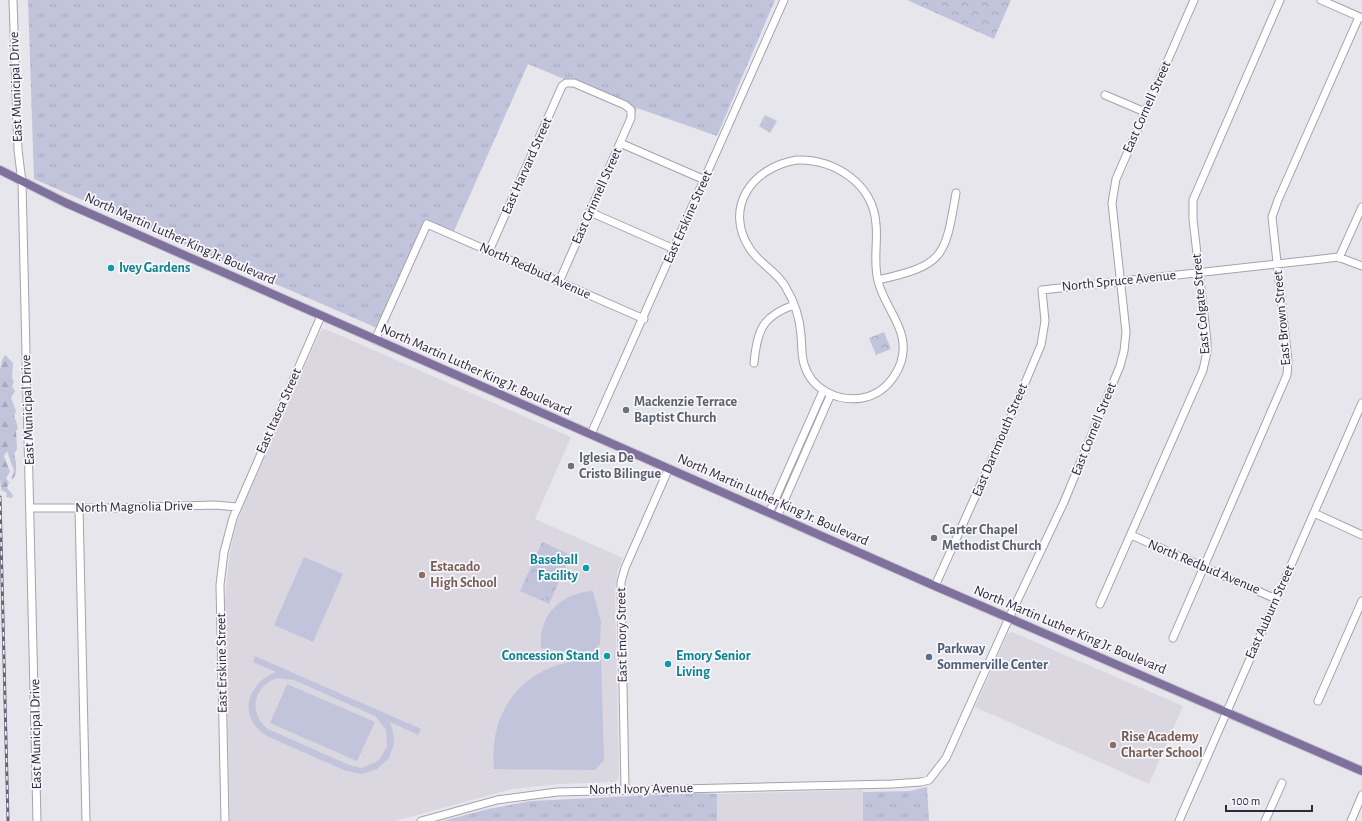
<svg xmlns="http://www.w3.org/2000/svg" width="1362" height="821" viewBox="0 0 1362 821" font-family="'Alegreya Sans',sans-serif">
<defs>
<pattern id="grass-tufts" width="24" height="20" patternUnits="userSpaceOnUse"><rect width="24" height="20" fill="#c2c4dc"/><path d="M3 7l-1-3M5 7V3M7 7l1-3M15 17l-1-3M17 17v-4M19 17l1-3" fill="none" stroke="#a7a8be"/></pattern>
<pattern id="forest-firs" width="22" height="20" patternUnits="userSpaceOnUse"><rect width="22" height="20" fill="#c2c4dc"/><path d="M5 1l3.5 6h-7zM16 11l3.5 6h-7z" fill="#a7a8be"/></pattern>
<pattern id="park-crowns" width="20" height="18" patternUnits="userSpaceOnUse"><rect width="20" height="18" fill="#c2c4dc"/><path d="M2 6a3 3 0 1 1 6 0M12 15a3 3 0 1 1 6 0" fill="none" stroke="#a7a8be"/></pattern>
</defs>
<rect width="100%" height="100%" fill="#e7e6ed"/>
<path fill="#dad7e1" d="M 323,329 L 328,330 L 571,437 L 535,519 L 623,558 L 617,573 L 615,594 L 619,776 L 616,782 L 560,784 L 512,789 L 395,821 L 230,821 L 225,603 L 229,556 L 236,525 L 246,500 L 319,334 Z
M 1012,632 L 1183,706 L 1149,784 L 975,707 L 1008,633 Z
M 863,790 L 863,821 L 717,821 L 717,794 Z"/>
<path fill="url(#grass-tufts)" d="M 28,0 L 775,0 L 717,136 L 637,108 L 635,113 L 563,81 L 564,79 L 528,64 L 454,231 L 429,229 L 384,331 L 34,179 Z
M 927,787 L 929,821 L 863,821 L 863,792 L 910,791 Z
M 694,793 L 717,794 L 717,821 L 443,821 L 488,809 L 531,801 Z"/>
<path fill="url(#forest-firs)" d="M 5,355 L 13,363 L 12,379 L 14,381 L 12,386 L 15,391 L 11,398 L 16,411 L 14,415 L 18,428 L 16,431 L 17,449 L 14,454 C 17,462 17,473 13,480 L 11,478 L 14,471 L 7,451 L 4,456 L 10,472 L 6,478 L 9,482 L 7,488 L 13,495 L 12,498 L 6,497 L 7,493 L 1,490 L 0,478 L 0,370 L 2,360 Z"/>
<path fill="url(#park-crowns)" d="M 907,0 L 1011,0 L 994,39 Z
M 884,332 L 891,349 L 876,355 L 869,338 Z
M 542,542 L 571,555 L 549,604 L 520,591 Z"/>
<path fill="#c2c4dc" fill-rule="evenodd" d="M 765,115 L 777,121 L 770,133 L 759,126 Z
M 546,547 L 565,556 L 561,565 L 542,556 Z
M 304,557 L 343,574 L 313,642 L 274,625 Z
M 540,559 L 559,567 L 556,576 L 536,568 Z
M 535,570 L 554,579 L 550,588 L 531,579 Z
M 530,582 L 549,590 L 545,599 L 526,591 Z
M 593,591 L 601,622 L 600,644 L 593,651 L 574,653 L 541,648 C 538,615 561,593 593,591 Z
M 255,656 L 421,729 L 418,735 L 390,722 L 393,732 L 394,743 L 389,758 L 377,769 L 362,774 L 346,771 L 269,737 C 237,720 245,684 276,672 L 253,662 ZM 277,678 L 294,680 L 375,716 L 386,730 L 387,747 L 378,761 L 362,768 L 349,765 L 268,729 C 248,714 253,686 277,678 Z
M 584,660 L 601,660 L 604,760 L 595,770 L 494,769 C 488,710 524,665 584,660 Z
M 287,684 L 375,722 L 357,761 L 270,723 Z"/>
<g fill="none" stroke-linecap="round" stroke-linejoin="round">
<defs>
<path id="minor" d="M 13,0 L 18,150 L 22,182 L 37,821
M 1321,0 L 1362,18
M 1105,95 L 1145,112
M 620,143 L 705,180
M 797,160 C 834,159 873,183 876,224 C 878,243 873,261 878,281 C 883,302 898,318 902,337 C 908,364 889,393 862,398 C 837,402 811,389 804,364 C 801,354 802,345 801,335 C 800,318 794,301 785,286 C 776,271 759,263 750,249 C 723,208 752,167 797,160 Z
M 590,212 L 674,249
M 489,251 L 562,86 L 566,83 L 574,83 L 625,105 L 631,110 L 631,118 L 559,282
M 1339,258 L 1362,207
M 878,280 C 944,265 945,258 956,193
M 375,340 L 427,224 L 644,319
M 754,363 C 757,331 762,316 794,305
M 591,434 L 784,0
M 31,508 L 115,508 L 215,505 L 237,507
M 79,508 L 86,821
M 769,513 L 823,391
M 1314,513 L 1362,535
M 777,517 L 831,394
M 1131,535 L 1276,599
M 935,586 L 1006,428 L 1041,345 L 1045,321 L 1042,290 L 1322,259 L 1338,257 L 1362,266
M 1100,604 L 1203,370 L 1207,352 L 1207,341 L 1193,219 L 1193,200 L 1280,0
M 1173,638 L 1287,375 L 1288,361 L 1272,217 L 1278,200 L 1359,17
M 1318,701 L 1362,601
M 625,789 L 621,582 L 625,568 L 669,468
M 225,821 L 220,585 L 224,552 L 233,518 L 321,316
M 421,821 L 497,800 L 557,792 L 892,784 L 921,782 L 929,780 L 946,758 L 1009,618 L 1064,502 L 1120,366 L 1124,351 L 1126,332 L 1112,203 L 1116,179 L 1194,0
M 1179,821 L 1362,403
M 1265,821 L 1282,783
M 1351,821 L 1362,795"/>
<path id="major" d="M 0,170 L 66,203 L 935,586 L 1362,771"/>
</defs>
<use href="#minor" stroke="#a5a1ae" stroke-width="9"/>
<use href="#major" stroke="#c5c3c9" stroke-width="10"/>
<use href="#minor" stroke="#fff" stroke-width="7"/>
<use href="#major" stroke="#80709d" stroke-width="8"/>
<defs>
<path id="rail" d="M 0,497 L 8,821"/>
</defs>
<use href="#rail" stroke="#6a6279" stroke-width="3"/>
<use href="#rail" stroke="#f7f6fa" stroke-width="1.5" stroke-dasharray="4.5" stroke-linecap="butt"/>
</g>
<g fill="#0f9aa8" stroke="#f7f6fa" stroke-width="1.5">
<circle cx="111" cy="268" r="4"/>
<circle cx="586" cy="568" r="4"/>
<circle cx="607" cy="656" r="4"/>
<circle cx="668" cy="664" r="4"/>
</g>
<g fill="#6b7280" stroke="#f7f6fa" stroke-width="1.5">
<circle cx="626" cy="410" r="4"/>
<circle cx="571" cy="466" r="4"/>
<circle cx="934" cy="538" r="4"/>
</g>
<g fill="#8d6e63" stroke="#f7f6fa" stroke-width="1.5">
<circle cx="422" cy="575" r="4"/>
<circle cx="1113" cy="745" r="4"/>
</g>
<circle fill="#5c6f8a" stroke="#f7f6fa" stroke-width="1.5" cx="929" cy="657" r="4"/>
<g text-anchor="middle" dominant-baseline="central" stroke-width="3.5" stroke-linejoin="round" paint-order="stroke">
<g font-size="14" fill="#2f273d" stroke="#f7f6fa">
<text transform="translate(16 87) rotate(-92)">East Municipal Drive</text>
<text transform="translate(1147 107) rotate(-66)">East Cornell Street</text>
<text transform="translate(527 166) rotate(-66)">East Harvard Street</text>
<text transform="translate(597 196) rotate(-66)">East Grinnell Street</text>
<text transform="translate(688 217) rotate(-66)">East Erskine Street</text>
<text transform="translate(180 239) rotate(24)">North Martin Luther King Jr. Boulevard</text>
<text transform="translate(535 271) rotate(24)">North Redbud Avenue</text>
<text transform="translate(1119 281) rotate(-6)">North Spruce Avenue</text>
<text transform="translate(1201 304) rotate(-95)">East Colgate Street</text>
<text transform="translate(1282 318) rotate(-95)">East Brown Street</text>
<text transform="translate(476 370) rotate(24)">North Martin Luther King Jr. Boulevard</text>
<text transform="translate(28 410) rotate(-92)">East Municipal Drive</text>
<text transform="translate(279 411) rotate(-66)">East Itasca Street</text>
<text transform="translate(1094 429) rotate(-68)">East Cornell Street</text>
<text transform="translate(1000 440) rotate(-67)">East Dartmouth Street</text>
<text transform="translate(773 500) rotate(24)">North Martin Luther King Jr. Boulevard</text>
<text transform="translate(134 507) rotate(-1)">North Magnolia Drive</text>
<text transform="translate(1204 567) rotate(23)">North Redbud Avenue</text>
<text transform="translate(1270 612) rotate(-66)">East Auburn Street</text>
<text transform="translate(1070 630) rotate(23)">North Martin Luther King Jr. Boulevard</text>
<text transform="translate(622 635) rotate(-91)">East Emory Street</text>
<text transform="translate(222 663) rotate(-91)">East Erskine Street</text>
<text transform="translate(36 734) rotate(-91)">East Municipal Drive</text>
<text transform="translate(641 789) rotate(-1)">North Ivory Avenue</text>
</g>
<g font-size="14" font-weight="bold" fill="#0d838f" stroke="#f7f6fa" text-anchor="start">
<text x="119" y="268">Ivey Gardens</text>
<text x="578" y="560" text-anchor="end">Baseball<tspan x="578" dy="16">Facility</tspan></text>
<text x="599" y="656" text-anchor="end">Concession Stand</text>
<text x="676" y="656">Emory Senior<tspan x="676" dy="16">Living</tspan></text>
</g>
<g font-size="14" font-weight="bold" fill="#5b616d" stroke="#f7f6fa" text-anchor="start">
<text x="634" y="402">Mackenzie Terrace<tspan x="634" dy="16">Baptist Church</tspan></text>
<text x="579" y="458">Iglesia De<tspan x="579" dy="16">Cristo Bilingue</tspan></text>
<text x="942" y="530">Carter Chapel<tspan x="942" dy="16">Methodist Church</tspan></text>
</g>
<g font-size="14" font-weight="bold" fill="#785e54" stroke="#f7f6fa" text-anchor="start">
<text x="430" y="567">Estacado<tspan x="430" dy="16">High School</tspan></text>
<text x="1121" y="737">Rise Academy<tspan x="1121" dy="16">Charter School</tspan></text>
</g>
<g font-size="14" font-weight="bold" fill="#4e5e75" stroke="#f7f6fa" text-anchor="start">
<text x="937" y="649">Parkway<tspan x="937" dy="16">Sommerville Center</tspan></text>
</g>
</g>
<path d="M1226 805v6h86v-6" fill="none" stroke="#2f273d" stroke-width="2"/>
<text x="1232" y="805" font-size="12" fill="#2f273d" stroke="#f7f6fa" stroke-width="3" paint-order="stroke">100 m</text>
</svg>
